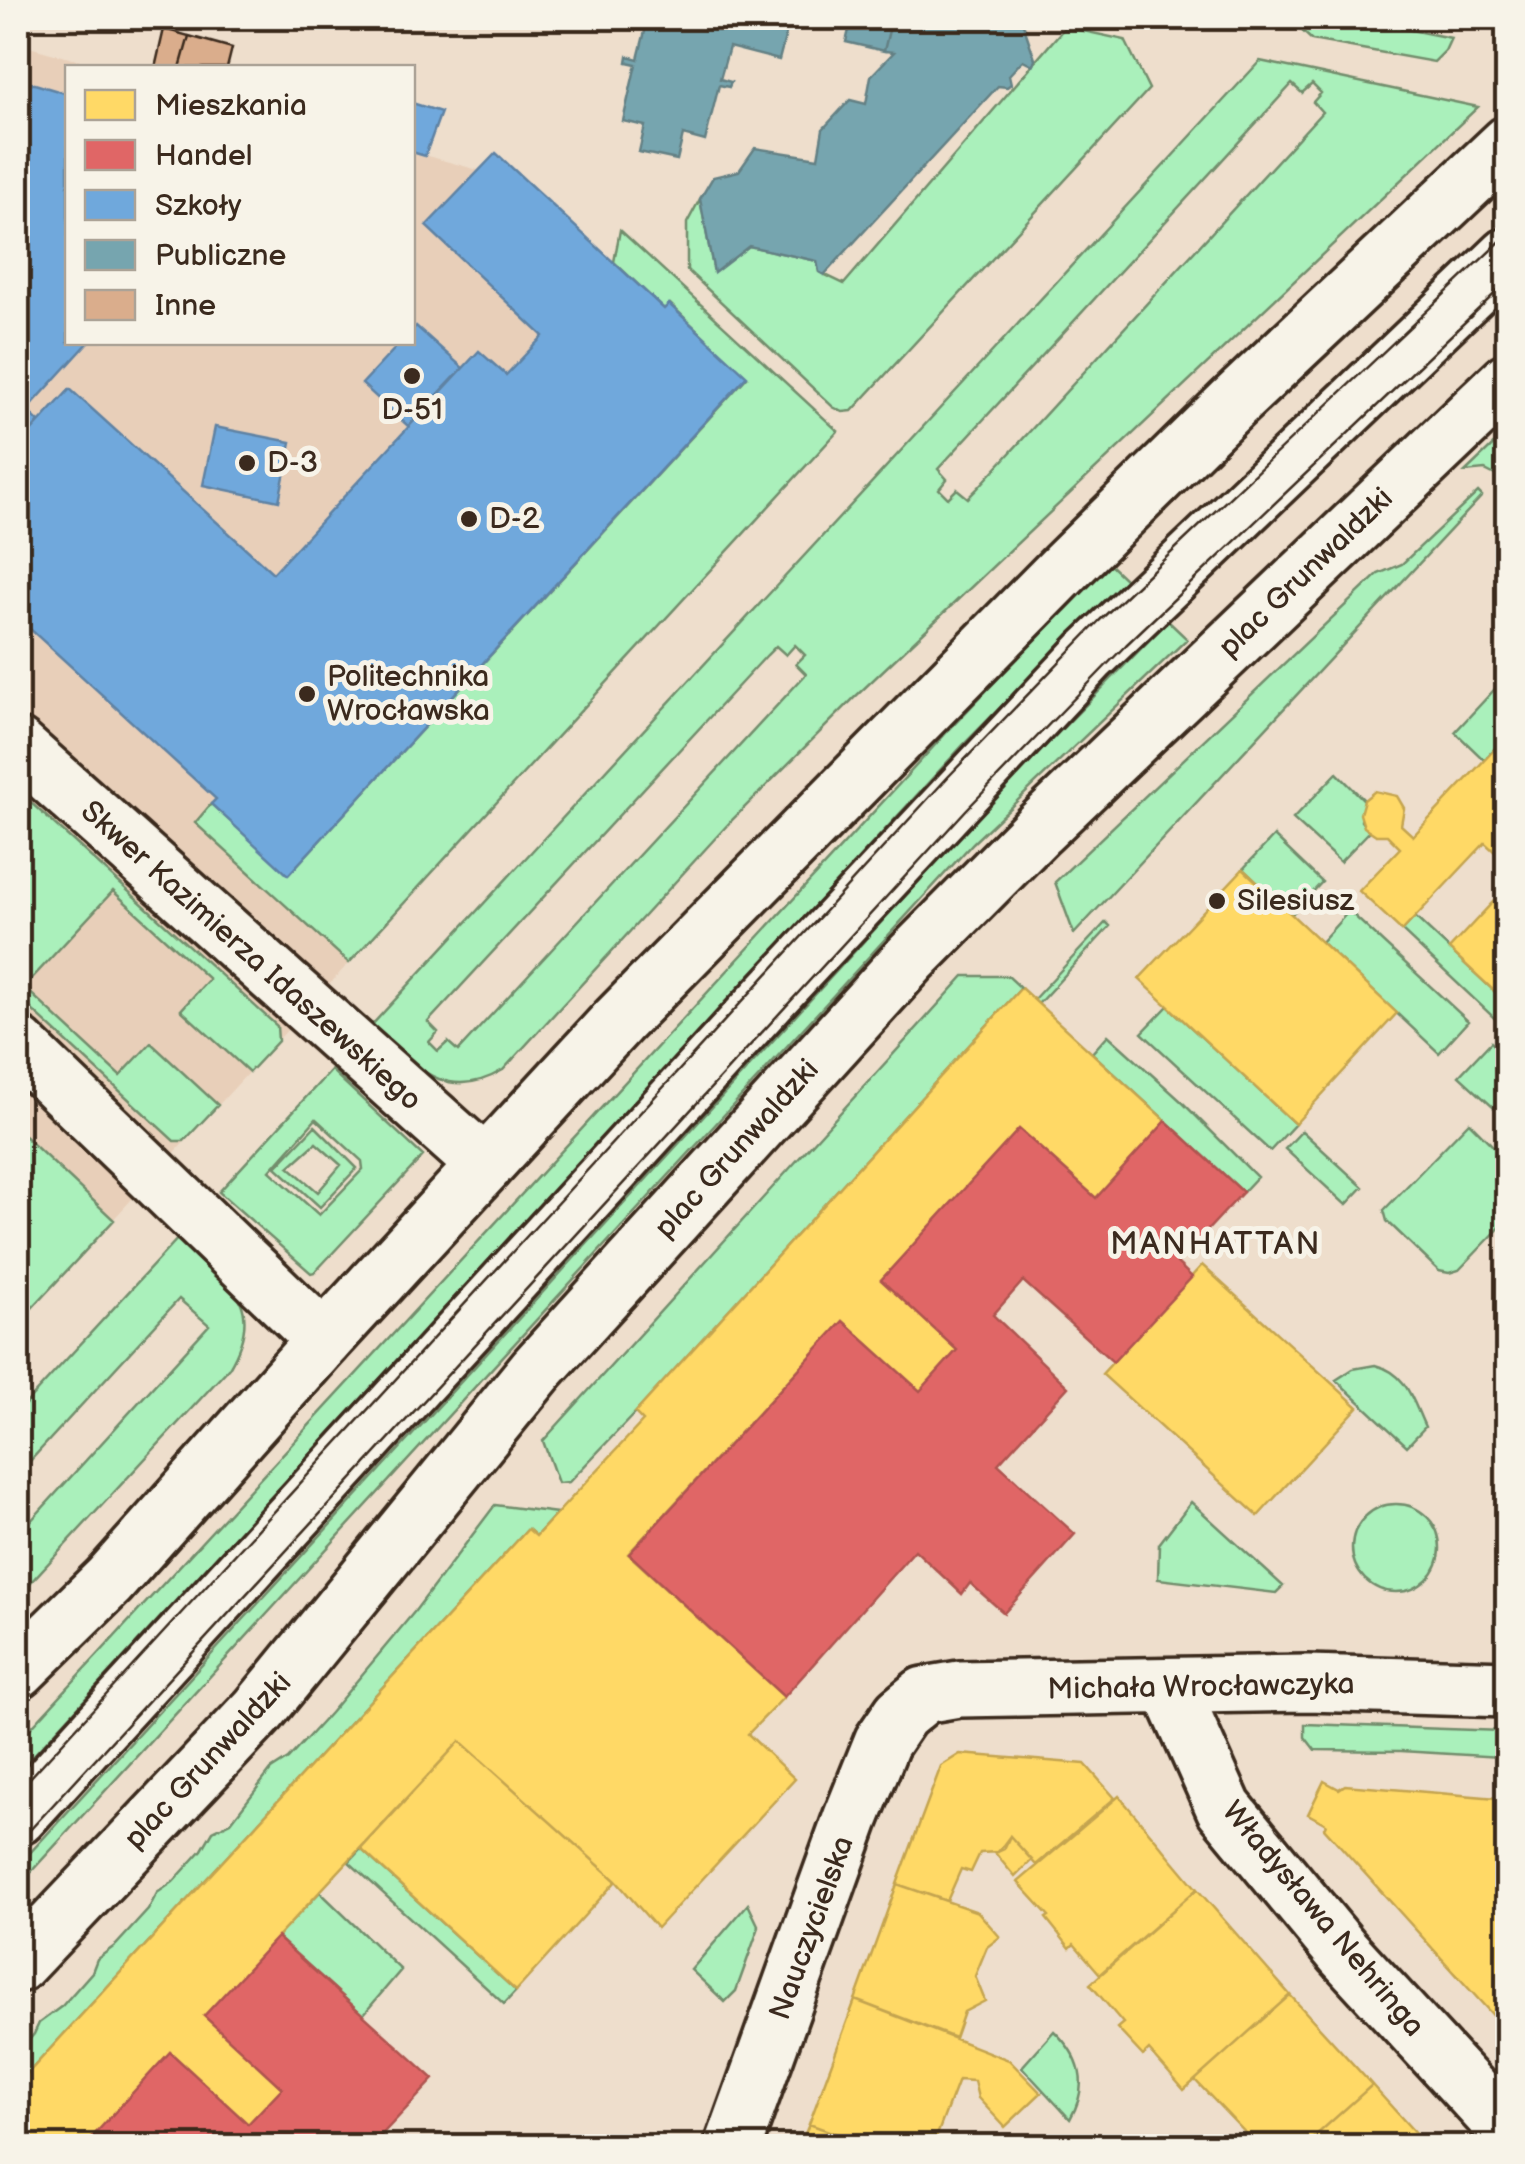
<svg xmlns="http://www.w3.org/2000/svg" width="1525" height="2164" viewBox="0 0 1525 2164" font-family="'Balsamiq Sans',sans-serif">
<rect width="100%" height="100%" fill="#eedecc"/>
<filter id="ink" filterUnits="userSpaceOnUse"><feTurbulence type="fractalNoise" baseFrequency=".01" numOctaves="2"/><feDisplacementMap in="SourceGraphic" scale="20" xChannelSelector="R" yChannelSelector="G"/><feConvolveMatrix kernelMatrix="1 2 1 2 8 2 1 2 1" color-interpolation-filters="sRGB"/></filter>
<g filter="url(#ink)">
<path fill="#e8cfb9" d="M 18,44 L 102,67 L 68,68 L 68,342 L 412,342 L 413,152 L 478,170 L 496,153 L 664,308 L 669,304 L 838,431 L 18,1323 Z"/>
<path fill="#aaf0bb" stroke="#728d6c" stroke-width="2.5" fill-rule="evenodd" d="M 1300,18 L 1350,18 L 1451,38 L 1445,51 L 1434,62 L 1312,40 L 1298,27 Z
M 1065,27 L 1125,40 L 1149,89 L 852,411 L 843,412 L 833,407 L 687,270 L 687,223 L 700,199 L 714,272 L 749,246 L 817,261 L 819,272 L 844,284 Z
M 1260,61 L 1478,107 L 854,698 L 731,821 L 503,1070 C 444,1105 414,1064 371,1026 ZM 1292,84 L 1302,93 L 1312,84 L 1321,93 L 1313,102 L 1322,112 L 977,489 L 968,498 L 957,489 L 948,498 L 939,489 L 947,479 L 938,469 ZM 795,645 L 805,655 L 796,664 L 806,674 L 458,1051 L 448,1042 L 438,1051 L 429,1042 L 438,1032 L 428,1022 L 767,655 L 776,646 L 786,655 Z
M 620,230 L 838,431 L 349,963 L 195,823 L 211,804 L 289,874 L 747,377 L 670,304 L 664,309 L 614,262 Z
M 1507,432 L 1507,468 L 1499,477 L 1485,470 L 1465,472 Z
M 1478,492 L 1482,496 L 1074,934 L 1055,882 L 1378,574 L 1402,564 Z
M 1108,563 L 1126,580 L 963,745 L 18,1772 L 18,1749 L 26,1733 L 948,731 Z
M 1168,621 L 1187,639 L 973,843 L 18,1886 L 18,1866 L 1004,788 Z
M 1507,676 L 1507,735 L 1484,760 L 1455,732 Z
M 1337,773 L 1364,800 L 1361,821 L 1369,832 L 1340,862 L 1293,819 Z
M 18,791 L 277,1026 L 278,1041 L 249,1072 L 181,1010 L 209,979 L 113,891 L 24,987 L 120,1076 L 151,1043 L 218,1105 L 184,1141 L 174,1141 L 18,997 Z
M 1274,836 L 1322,882 L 1291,915 L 1243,869 Z
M 1349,911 L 1468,1021 L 1439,1053 L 1321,942 Z
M 1415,917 L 1507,1003 L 1507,1030 L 1402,931 Z
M 1106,922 L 1110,926 L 1038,1004 L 1033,1000 Z
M 964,976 L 1008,976 L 1021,988 L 635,1413 L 569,1482 L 558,1483 L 543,1441 Z
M 1168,1006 L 1295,1124 L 1270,1151 L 1142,1033 Z
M 1108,1035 L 1182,1102 L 1257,1177 L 1243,1192 L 1092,1053 Z
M 1491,1042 L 1507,1057 L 1507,1120 L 1459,1076 Z
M 331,1070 L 423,1156 L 315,1272 L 311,1273 L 219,1192 ZM 316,1119 L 362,1161 L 363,1169 L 319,1215 L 270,1171 Z
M 1469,1122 L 1507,1160 L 1507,1220 L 1459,1270 L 1449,1273 L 1439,1271 L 1387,1221 L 1384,1210 Z
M 315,1126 L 357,1168 L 320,1207 L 276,1167 ZM 316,1143 L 341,1165 L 318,1192 L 289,1167 Z
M 18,1130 L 114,1220 L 18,1323 L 18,1169 L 22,1164 L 18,1159 Z
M 1302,1131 L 1363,1187 L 1346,1205 L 1285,1149 Z
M 180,1236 C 225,1281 269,1301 229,1368 L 18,1596 L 18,1535 L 209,1325 L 179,1299 L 18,1474 L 18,1412 Z
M 1375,1365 C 1407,1373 1412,1399 1425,1427 L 1407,1446 L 1336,1380 L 1353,1369 Z
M 1191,1502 L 1283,1586 L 1276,1593 L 1158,1579 L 1159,1544 Z
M1352 1548a44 44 0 1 1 88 0a44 44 0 1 1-88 0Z
M 495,1505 L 557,1513 L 536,1536 L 528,1529 L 18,2084 L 18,2053 L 34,2034 L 39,2023 L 62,2006 L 92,1972 L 97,1959 L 116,1945 L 148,1910 L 157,1893 L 173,1882 L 202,1850 L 213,1831 L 231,1822 L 271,1770 L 288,1759 L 330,1713 L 415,1611 Z
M 1305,1724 L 1502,1731 L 1500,1757 L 1401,1751 L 1315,1750 L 1305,1737 Z
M 361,1849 L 516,1991 L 504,2004 L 349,1862 Z
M 320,1892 L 401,1970 L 363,2015 L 277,1937 Z
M 748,1904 L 759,1927 L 736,1991 L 725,2002 L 691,1970 Z
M 1054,2031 C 1081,2057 1090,2085 1070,2119 L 1022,2067 Z"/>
<path fill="#ffd966" stroke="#c4a450" stroke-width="2.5" d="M 1508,735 L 1508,864 L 1485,843 L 1402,931 L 1359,891 L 1400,848 L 1387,835 L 1376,835 L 1364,827 L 1360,814 L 1364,800 L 1375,791 L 1397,796 L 1404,808 L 1401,825 L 1413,836 Z
M 1243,869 L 1397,1013 L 1295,1124 L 1139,979 Z
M 1508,886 L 1508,1004 L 1449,949 Z
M 1021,988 L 1166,1121 L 1096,1198 L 1019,1129 L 881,1280 L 957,1350 L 920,1391 L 843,1321 L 628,1554 L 784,1697 L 748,1734 L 795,1779 L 657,1928 L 616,1881 L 460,1741 L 204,2016 L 282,2088 L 248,2124 L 170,2052 L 84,2146 L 18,2146 L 18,2084 L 528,1529 L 536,1536 L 643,1421 L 635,1413 Z
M 1202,1265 L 1358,1407 L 1258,1516 L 1102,1374 Z
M 460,1741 L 616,1881 L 516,1991 L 361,1849 Z
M 960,1754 L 1085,1764 L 1115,1798 L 1036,1865 L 1010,1836 L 998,1852 L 980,1853 L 971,1872 L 961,1869 L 947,1901 L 897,1884 L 941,1766 Z
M 1324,1781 L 1339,1789 L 1345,1785 L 1508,1799 L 1508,2032 L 1324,1828 L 1326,1824 L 1308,1814 Z
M 1119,1796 L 1197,1889 L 1100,1974 L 1074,1944 L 1070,1948 L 1046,1918 L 1049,1916 L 1018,1882 Z
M 1010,1836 L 1032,1860 L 1015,1877 L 995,1853 L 1004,1849 Z
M 897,1884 L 978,1912 L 1000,1937 L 987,1947 L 975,1976 L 985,2001 L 964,2012 L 955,2038 L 855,2000 Z
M 1197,1889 L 1290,1995 L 1184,2090 L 1149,2050 L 1143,2056 L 1117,2028 L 1123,2023 L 1090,1984 Z
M 1290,1995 L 1372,2085 L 1304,2146 L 1258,2146 L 1195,2080 Z
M 855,2000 L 1009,2060 L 1041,2093 L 1005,2127 L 978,2098 L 974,2081 L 958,2080 L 933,2146 L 871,2146 L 809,2124 Z
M 1372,2085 L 1427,2146 L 1304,2146 Z
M 809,2124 L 871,2146 L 800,2146 Z"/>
<path fill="#e06666" stroke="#ae5450" stroke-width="2.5" d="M 1166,1121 L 1243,1192 L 1177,1263 L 1192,1277 L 1113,1362 L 1023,1281 L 993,1315 L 1068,1387 L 998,1464 L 1075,1534 L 1004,1613 L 970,1583 L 962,1594 L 915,1550 L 784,1697 L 629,1554 L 843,1321 L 920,1391 L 957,1350 L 881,1280 L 1019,1129 L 1096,1198 Z
M 277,1937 L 434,2079 L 371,2146 L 84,2146 L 170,2052 L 248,2124 L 282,2088 L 204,2016 Z"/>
<path fill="#6fa8dc" stroke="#5f82a3" stroke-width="2.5" d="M 18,79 L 68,94 L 68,342 L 89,342 L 27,410 L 39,422 L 18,446 Z
M 412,103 L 441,112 L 425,156 L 412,152 Z
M 496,153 L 664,309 L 669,304 L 747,376 L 288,875 L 211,804 L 216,799 L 18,618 L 18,446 L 70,389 L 273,573 L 479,351 L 506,375 L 543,336 L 426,226 Z
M 416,326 L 463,368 L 408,426 L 362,384 L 401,342 L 412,342 L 412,330 Z
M 215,427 L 291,442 L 279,501 L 203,485 Z"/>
<path fill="#76a5af" stroke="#648084" stroke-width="2.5" d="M 637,18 L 647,22 L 648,18 L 790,18 L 779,60 L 729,47 L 720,79 L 731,82 L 729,87 L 719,85 L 705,141 L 683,135 L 677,160 L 639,152 L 645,126 L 623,121 L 636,64 L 627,62 L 628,56 L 638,59 L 646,27 L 636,24 Z
M 852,18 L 892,18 L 884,51 L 846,42 Z
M 892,18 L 1021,18 L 1035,59 L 1033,65 L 1023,60 L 1009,75 L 1011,84 L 1007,87 L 998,86 L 824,275 L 819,272 L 817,261 L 749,246 L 714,273 L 700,199 L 713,177 L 739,171 L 755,148 L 818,158 L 823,129 L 850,100 L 866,104 L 871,76 L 894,52 L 884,51 Z"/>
<path fill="#daad8c" stroke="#3b2a1e" stroke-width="2.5" d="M 164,29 L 189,36 L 180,68 L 155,68 Z
M 189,36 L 232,48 L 227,68 L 180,68 Z"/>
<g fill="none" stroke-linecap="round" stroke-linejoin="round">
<defs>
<path id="minor" d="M 18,747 L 485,1165
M 18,1045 L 324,1340
M 1170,1687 L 1224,1808 L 1343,1952 L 1508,2131
M 18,1817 L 770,997 L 1090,655 L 1508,256
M 733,2146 L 851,1819 L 882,1742 L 901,1714 L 924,1695 L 959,1689 L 1308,1683 L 1508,1689"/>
<path id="major" d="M 18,1670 L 109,1581 L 324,1340 L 618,1021 L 1066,567 L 1232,404 L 1508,144
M 18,1964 L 259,1710 L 537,1369 L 910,959 L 1038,830 L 1508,381"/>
</defs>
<use href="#minor" stroke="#3b2a1e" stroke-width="62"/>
<use href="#major" stroke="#3b2a1e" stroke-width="62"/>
<use href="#minor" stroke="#f7f3e8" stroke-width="55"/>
<use href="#major" stroke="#f7f3e8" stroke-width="55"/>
<path stroke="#3b2a1e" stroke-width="2.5" d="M 18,1791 L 948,777 L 1099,621 L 1508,234
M 18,1843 L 967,809 L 1126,645 L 1508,281"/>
</g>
</g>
<g fill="#3b2a1e" stroke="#f7f3e8" stroke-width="4">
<circle cx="412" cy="376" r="10"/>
<circle cx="247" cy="463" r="10"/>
<circle cx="469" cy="519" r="10"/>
<circle cx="307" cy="694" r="10"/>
<circle cx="1217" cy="901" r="10"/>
</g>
<g text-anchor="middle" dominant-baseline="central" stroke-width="10" stroke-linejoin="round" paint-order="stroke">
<g font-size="30" fill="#3b2a1e" stroke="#f7f3e8" text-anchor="start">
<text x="412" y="410" text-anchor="middle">D-51</text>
<text x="267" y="463">D-3</text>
<text x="489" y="519">D-2</text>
<text x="327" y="677">Politechnika<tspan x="327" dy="34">Wrocławska</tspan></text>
<text x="1237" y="901">Silesiusz</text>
</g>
<g font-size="30" fill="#3b2a1e" stroke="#f7f3e8">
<text transform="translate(1306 573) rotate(-44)">plac Grunwaldzki</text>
<text transform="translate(251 956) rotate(42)">Skwer Kazimierza Idaszewskiego</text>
<text transform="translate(737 1149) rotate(-48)">plac Grunwaldzki</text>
<text transform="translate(1201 1687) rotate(-1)">Michała Wrocławczyka</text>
<text transform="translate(208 1761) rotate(-47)">plac Grunwaldzki</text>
<text transform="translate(1323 1919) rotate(50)">Władysława Nehringa</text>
<text transform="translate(812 1928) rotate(-70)">Nauczycielska</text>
</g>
<g font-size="32" letter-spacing="2.5" fill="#3b2a1e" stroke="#f7f3e8">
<text x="1216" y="1244">MANHATTAN</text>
</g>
</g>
<rect width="1525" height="2164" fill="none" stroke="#f7f3e8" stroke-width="60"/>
<rect x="30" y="30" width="1465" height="2104" fill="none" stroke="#3b2a1e" stroke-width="4" filter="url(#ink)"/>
<rect x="65" y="65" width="350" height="280" fill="#f7f3e8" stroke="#aca397" stroke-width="2.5"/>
<rect x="85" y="90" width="50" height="30" fill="#ffd966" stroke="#aca397" stroke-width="2.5"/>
<text x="155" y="115" font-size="30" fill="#3b2a1e">Mieszkania</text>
<rect x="85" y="140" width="50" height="30" fill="#e06666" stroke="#aca397" stroke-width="2.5"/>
<text x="155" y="165" font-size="30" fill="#3b2a1e">Handel</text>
<rect x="85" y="190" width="50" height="30" fill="#6fa8dc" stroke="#aca397" stroke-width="2.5"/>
<text x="155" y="215" font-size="30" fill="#3b2a1e">Szkoły</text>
<rect x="85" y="240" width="50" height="30" fill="#76a5af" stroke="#aca397" stroke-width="2.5"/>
<text x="155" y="265" font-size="30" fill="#3b2a1e">Publiczne</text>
<rect x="85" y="290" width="50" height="30" fill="#daad8c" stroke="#aca397" stroke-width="2.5"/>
<text x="155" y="315" font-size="30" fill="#3b2a1e">Inne</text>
</svg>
